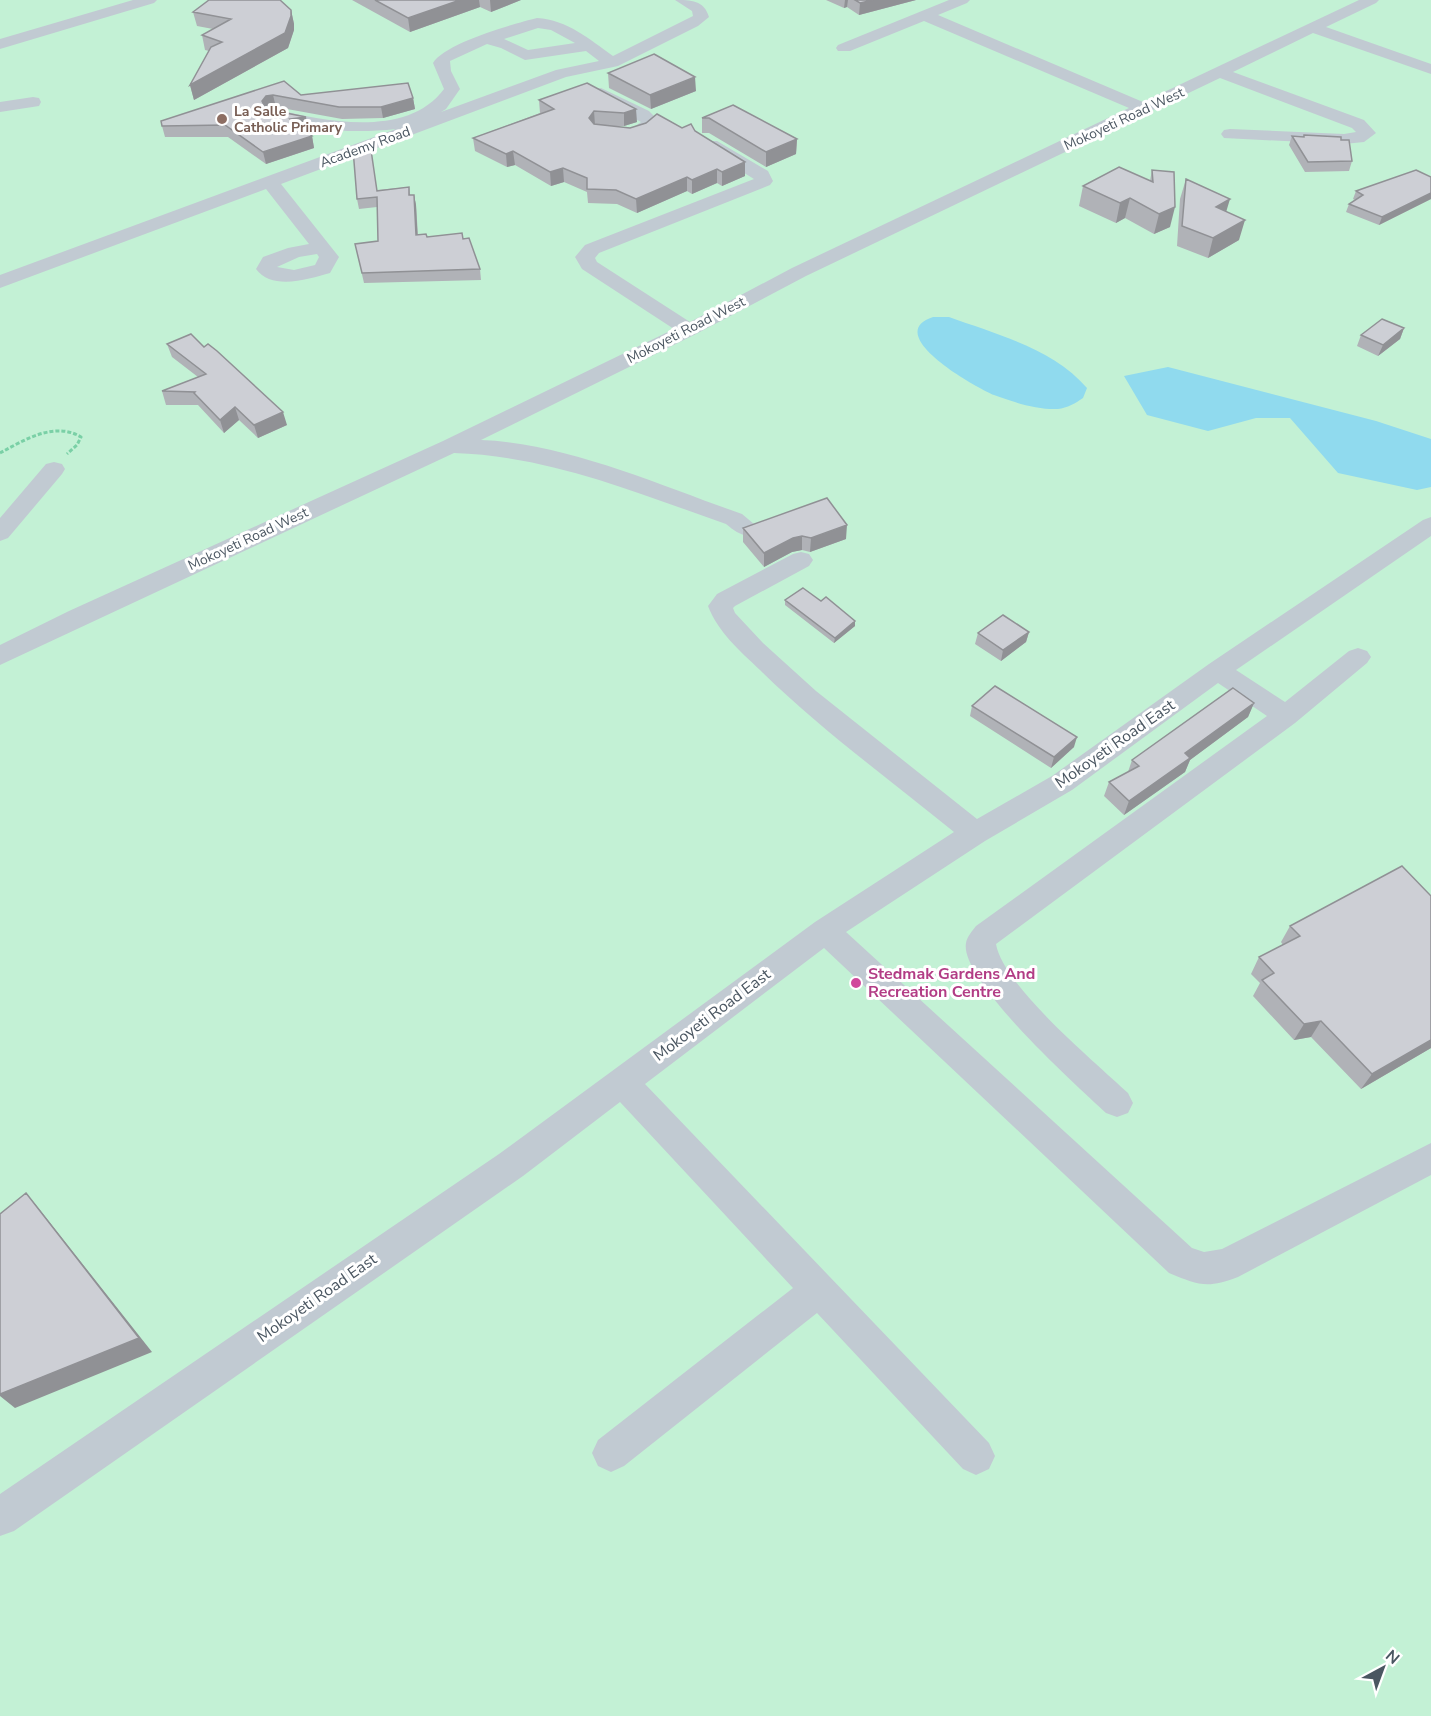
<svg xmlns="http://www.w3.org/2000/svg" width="1431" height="1716" viewBox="0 0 1431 1716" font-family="'Nunito Sans',sans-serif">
<rect width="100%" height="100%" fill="#f5f3f3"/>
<path fill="#c3f1d5" d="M 0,0 L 1431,0 L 1431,1716 L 0,1716 Z"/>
<path fill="#90daee" d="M 933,317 L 949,317 C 996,334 1054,349 1087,388 L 1083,398 C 1076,403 1067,408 1058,409 C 1038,410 1013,402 994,395 C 975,387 881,334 933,317 Z
M 1168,367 L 1376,421 L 1431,439 L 1431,487 L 1417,490 L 1338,473 L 1290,418 L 1256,418 L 1208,431 L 1147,415 L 1124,376 Z"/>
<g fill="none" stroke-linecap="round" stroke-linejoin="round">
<path stroke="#7ad0a6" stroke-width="3" stroke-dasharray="4 2" stroke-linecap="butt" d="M 0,453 C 24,440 55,421 81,437 L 77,445 L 67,454"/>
<path fill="#c1cad2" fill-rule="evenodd" d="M 133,0 L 157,0 L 154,3 L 0,49 L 0,39 Z
M 675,0 C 691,0 704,0 709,17 L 698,26 L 618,66 L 566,77 L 281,184 L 339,257 L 330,273 C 309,279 272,291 256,269 L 263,257 L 288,248 L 309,244 L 266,189 L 0,288 L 0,275 L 396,129 C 352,134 311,130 269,118 L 267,114 L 269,110 L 275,109 C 326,122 408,138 444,89 L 433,63 C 445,43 513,24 537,18 C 568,20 589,39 613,56 L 693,16 L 692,11 ZM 538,28 L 551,30 L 575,43 L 528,50 L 504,39 ZM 487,44 L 501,48 L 525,60 L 586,51 L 599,61 L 556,70 L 441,112 L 446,109 L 460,89 L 451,71 L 450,61 ZM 317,254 L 319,257 L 315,265 L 294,270 L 277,267 L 299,257 Z
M 949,0 L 970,0 L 967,3 L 938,15 L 1143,102 L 1359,0 L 1379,0 L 1376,3 L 1326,27 L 1431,64 L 1431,74 L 1313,33 L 1233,72 L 1364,120 L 1376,133 L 1364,142 L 1344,144 L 1224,138 L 1221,134 L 1224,130 L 1230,129 L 1344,134 L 1356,132 L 1352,128 L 1220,78 L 806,276 L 696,334 L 481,440 C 566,443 662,486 742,514 L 760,529 L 756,534 C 743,538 736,532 726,524 C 637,493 550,456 454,453 L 0,665 L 0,645 L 69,611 L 443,441 L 674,329 L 582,269 L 575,257 L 585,245 L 754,179 L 705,149 L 702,145 L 705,141 L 717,141 L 768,171 L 773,181 L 770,185 L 599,253 L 595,258 L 597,262 L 690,322 L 792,268 L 1129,108 L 924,21 L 850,51 L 838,51 L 836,48 L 838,45 Z
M 601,88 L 649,111 L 659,121 C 649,136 629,144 612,140 L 609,136 L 612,132 L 631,129 L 641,122 L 595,97 L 593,93 L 595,89 Z
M 33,97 L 39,98 L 41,102 L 39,106 L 0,112 L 0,102 Z
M 54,462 L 62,464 L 65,469 L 62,474 L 8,538 L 0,541 L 0,518 L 46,464 Z
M 1431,517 L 1431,536 L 1236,670 L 1285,702 L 1349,651 L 1358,648 L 1367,651 L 1371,657 L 1367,663 L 1295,723 L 996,944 C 1003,986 1095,1062 1128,1093 L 1133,1103 L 1128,1113 L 1117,1117 L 1106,1113 C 1077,1086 959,980 966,943 C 967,937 972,931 976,926 L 1267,716 L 1218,683 L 1072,790 L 985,841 L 846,932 L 1192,1248 L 1204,1252 L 1222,1249 L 1431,1143 L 1431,1175 L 1238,1277 C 1207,1289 1198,1285 1169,1273 L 824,948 L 645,1084 L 989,1443 L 995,1456 L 989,1469 L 976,1475 L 963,1469 L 817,1313 L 624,1466 L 611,1472 L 598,1466 L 592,1453 L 598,1440 L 793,1288 L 620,1102 L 523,1176 L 14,1531 L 0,1536 L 0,1494 L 499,1154 L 815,922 L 954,832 C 889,779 820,729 760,670 C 740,651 718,632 708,606 L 717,594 L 793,554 L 801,552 L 809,554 L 813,560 L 809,566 L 735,606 L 733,608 L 735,613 L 763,643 L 816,691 L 977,819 L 1052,776 L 1209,664 L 1423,520 Z"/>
</g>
<path fill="#b0b2b7" d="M 352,0 L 521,0 L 491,12 L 480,7 L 410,32 Z
M 826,0 L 916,0 L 859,15 L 847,7 L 844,8 Z
M 291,10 L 294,24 L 294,30 L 288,48 L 194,100 L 190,85 L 209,51 L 205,50 L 202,35 L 213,29 L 197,26 L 193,12 Z
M 608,73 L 696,91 L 651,109 L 609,88 Z
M 284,81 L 301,95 L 413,98 L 415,109 L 383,118 L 342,119 L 276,107 L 269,108 L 268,109 L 308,129 L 304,130 L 312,136 L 314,148 L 266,164 L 228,137 L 165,137 L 162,126 Z
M 587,83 L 637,122 L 624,126 L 612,126 L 630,128 L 682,128 L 695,131 L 745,176 L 722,186 L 717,183 L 692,194 L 687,191 L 637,213 L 617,204 L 588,203 L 587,192 L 564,182 L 551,186 L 515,165 L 507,167 L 475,151 L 473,138 L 540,113 L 539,100 Z
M 733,105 L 797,139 L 796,154 L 766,167 L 709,133 L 702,133 L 702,118 Z
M 1304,135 L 1341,140 L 1352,161 L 1349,171 L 1305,172 L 1289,145 L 1292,136 L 1303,137 Z
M 1152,170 L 1170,227 L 1154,234 L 1125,218 L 1116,223 L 1079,206 L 1083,186 L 1150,181 Z
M 1431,177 L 1431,199 L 1379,225 L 1346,212 L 1349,204 L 1355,200 L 1353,199 L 1356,191 Z
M 1186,179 L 1226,211 L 1239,240 L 1208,258 L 1177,246 L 1180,199 Z
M 409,187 L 410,195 L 414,195 L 416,205 L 418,235 L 427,237 L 463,239 L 480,269 L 481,280 L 364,283 L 355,244 L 378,241 L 377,207 L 359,209 L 357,199 L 377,190 Z
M 1404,328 L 1400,339 L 1378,356 L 1357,346 L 1361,335 Z
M 167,344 L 287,425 L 258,438 L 239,420 L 224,433 L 198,405 L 166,405 L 162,391 L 198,377 L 172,357 Z
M 743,528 L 846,539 L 810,552 L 802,550 L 792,552 L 764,567 L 743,542 Z
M 785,600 L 855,626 L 834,643 L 785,605 Z
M 1029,632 L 1026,642 L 1001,661 L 975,644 L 978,633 Z
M 1254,703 L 1248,717 L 1190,760 L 1185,772 L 1124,815 L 1104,796 L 1109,782 L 1128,772 L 1132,760 Z
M 972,706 L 1074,747 L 1051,768 L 970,716 Z
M 1431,896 L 1431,1048 L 1361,1089 L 1311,1037 L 1294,1040 L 1253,996 L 1260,983 L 1251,974 L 1259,957 L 1283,945 L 1281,942 L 1290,926 Z"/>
<path fill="#909195" d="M 460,0 L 479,0 L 480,7 L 410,32 L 408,18 Z
M 490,0 L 521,0 L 491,12 Z
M 845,0 L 848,0 L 847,7 L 844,8 Z
M 873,0 L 916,0 L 859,15 L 860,3 Z
M 291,10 L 294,24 L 294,30 L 288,48 L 194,100 L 190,85 Z
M 695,77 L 696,91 L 651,109 L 650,95 Z
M 273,95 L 276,107 L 269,108 L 265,113 L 262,101 L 266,96 Z
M 413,98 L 415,109 L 383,118 L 381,107 Z
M 636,109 L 637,122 L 624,126 L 624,113 Z
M 594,111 L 595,125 L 589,118 Z
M 306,117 L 308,129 L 292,131 L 290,119 Z
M 312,136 L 314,148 L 266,164 L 263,152 Z
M 797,139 L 796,154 L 766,167 L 766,152 Z
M 513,151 L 515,165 L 507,167 L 506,154 Z
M 745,162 L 745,176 L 722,186 L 722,172 Z
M 563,168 L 564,182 L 551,186 L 550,172 Z
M 717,169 L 717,183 L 692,194 L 692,180 Z
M 687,177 L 687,191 L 637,213 L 636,199 Z
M 1431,193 L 1431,199 L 1379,225 L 1382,217 Z
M 414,195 L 416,205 L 418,245 L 416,235 Z
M 1130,198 L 1125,218 L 1116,223 L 1120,203 Z
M 1230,199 L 1224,219 L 1216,207 Z
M 1175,207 L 1170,227 L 1154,234 L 1159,214 Z
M 1245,220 L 1239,240 L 1208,258 L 1213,238 Z
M 1404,328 L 1400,339 L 1378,356 L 1383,345 Z
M 235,407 L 239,420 L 224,433 L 220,420 Z
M 283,412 L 287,425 L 258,438 L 254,425 Z
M 847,525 L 846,539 L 810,552 L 811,538 Z
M 802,536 L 802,550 L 792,552 L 764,567 L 764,553 L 793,538 Z
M 855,621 L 855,626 L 834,643 L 835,638 Z
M 1029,632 L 1026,642 L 1001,661 L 1003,650 Z
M 1254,703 L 1248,717 L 1190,760 L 1185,772 L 1124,815 L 1129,801 L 1185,753 Z
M 1077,737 L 1074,747 L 1051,768 L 1054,757 Z
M 1321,1021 L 1311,1037 L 1294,1040 L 1304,1024 Z
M 1431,1040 L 1431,1048 L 1361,1089 L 1372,1074 Z
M 26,1193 L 40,1210 L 152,1352 L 15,1408 L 0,1396 L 0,1394 Z"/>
<path fill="#cdcfd5" stroke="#909195" stroke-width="1.5" d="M 209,0 L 280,0 L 291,10 L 291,16 L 285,33 L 190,85 L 211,47 L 222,42 L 202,35 L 231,19 L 193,12 Z
M 375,0 L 460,0 L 408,18 Z
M 855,0 L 873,0 L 860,3 Z
M 654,54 L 695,77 L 650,95 L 608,73 Z
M 284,81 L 301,95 L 408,83 L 413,98 L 381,107 L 339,107 L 273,95 L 266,96 L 262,101 L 266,109 L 306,117 L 290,119 L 312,136 L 263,152 L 225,125 L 162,126 L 161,121 Z
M 587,83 L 636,109 L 624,113 L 594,111 L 589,118 L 594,124 L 630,128 L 646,123 L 657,114 L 682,128 L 691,124 L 695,131 L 745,162 L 722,172 L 717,169 L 692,180 L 687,177 L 636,199 L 616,190 L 587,189 L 587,178 L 563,168 L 550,172 L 513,151 L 506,154 L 473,138 L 554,109 L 539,100 Z
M 733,105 L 797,139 L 766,152 L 709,118 L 702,118 Z
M 1304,135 L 1341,137 L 1341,140 L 1349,140 L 1352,161 L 1308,162 L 1292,136 L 1304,137 Z
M 370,143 L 377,191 L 409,187 L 409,195 L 414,195 L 416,235 L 426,234 L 427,237 L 462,233 L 463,239 L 469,238 L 480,269 L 362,273 L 355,244 L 378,241 L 377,197 L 357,199 L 353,149 Z
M 1119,167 L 1153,182 L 1152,170 L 1174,172 L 1175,207 L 1159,214 L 1130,198 L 1120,203 L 1083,186 Z
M 1416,170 L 1431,177 L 1431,193 L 1382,217 L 1349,204 L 1363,195 L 1356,191 Z
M 1186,179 L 1230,199 L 1216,207 L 1245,220 L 1213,238 L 1182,226 Z
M 1382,319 L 1404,328 L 1383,345 L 1361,335 Z
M 191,334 L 204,347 L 208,344 L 217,351 L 283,412 L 254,425 L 235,407 L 220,420 L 194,393 L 195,392 L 162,391 L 206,374 L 167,344 Z
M 827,498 L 847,525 L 811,538 L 802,536 L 793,538 L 764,553 L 743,528 Z
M 803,588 L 821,601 L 826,597 L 855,621 L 835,638 L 785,600 Z
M 1003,615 L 1029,632 L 1003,650 L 978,633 Z
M 995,686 L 1077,737 L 1054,757 L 972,706 Z
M 1233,688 L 1254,703 L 1185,753 L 1190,758 L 1129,801 L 1109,782 L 1139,766 L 1132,760 Z
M 1402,866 L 1431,896 L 1431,1040 L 1372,1074 L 1321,1021 L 1304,1024 L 1262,980 L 1274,973 L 1259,957 L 1300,936 L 1290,926 Z
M 26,1193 L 139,1338 L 0,1394 L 0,1214 Z"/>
<circle fill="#8d6e63" stroke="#fff" stroke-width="2" cx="222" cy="119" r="6"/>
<circle fill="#d1479c" stroke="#fff" stroke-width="2" cx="856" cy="983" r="6"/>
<g text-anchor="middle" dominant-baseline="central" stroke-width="6" stroke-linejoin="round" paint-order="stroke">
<g font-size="14" font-weight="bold" fill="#785e54" stroke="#fff" text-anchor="start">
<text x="234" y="111">La Salle<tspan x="234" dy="16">Catholic Primary</tspan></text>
</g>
<g font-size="14" fill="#4a5661" stroke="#fff">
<text transform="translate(1124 119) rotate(-25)">Mokoyeti Road West</text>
<text transform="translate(365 147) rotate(-20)">Academy Road</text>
<text transform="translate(686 330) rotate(-27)">Mokoyeti Road West</text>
<text transform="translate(248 539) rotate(-25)">Mokoyeti Road West</text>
</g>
<g font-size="16" fill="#4a5661" stroke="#fff">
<text transform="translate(1115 744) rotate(-35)">Mokoyeti Road East</text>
<text transform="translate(712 1015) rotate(-37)">Mokoyeti Road East</text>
<text transform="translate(317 1298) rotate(-35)">Mokoyeti Road East</text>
</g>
<g font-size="16" font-weight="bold" fill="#b23c85" stroke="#fff" text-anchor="start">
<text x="868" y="974">Stedmak Gardens And<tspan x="868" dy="18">Recreation Centre</tspan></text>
</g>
</g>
<g transform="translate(1383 1668) rotate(41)" stroke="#ffffff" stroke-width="4.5" paint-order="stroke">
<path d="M0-4.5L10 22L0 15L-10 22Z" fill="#4a5661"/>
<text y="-9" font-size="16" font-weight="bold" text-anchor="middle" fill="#4a5661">N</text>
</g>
</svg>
